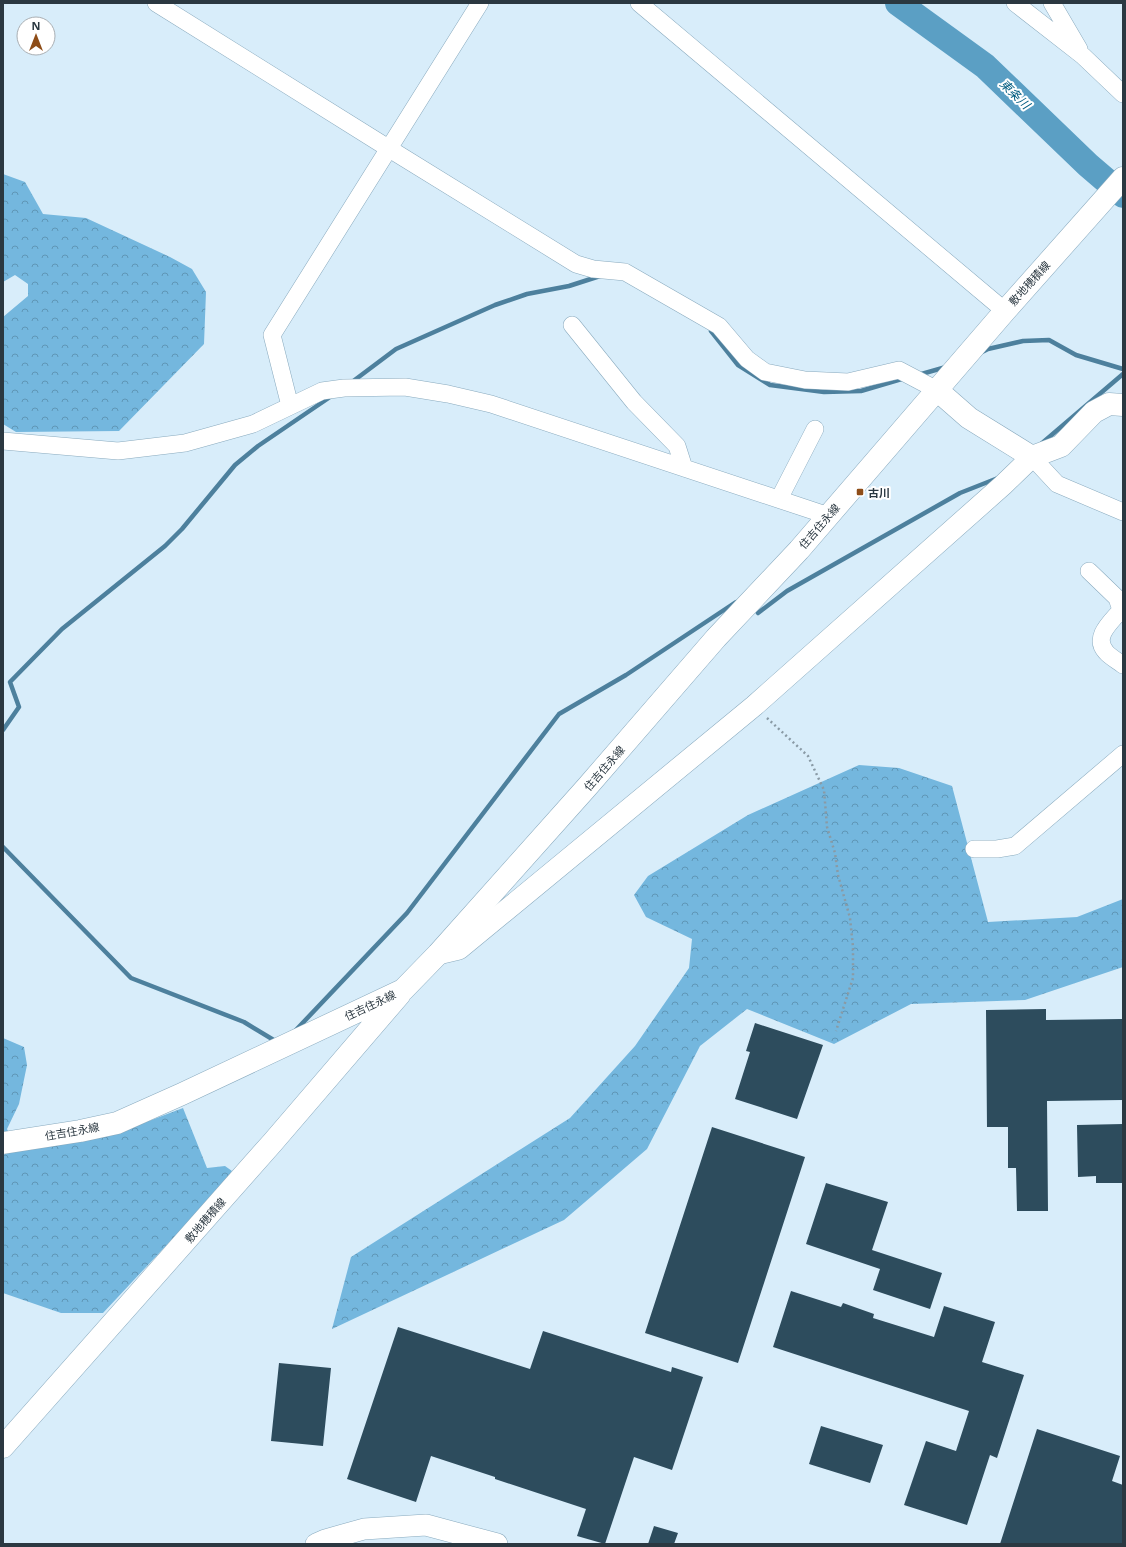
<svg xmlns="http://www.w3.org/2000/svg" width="1126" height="1547" viewBox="0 0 1126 1547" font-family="'Noto Sans','Noto Sans JP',sans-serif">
<defs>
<pattern id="forest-crowns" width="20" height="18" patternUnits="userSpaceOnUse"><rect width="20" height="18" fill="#74b7de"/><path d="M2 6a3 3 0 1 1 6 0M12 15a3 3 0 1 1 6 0" fill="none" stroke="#5f96b6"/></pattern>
</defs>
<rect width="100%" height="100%" fill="#d8edfa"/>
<path fill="url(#forest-crowns)" d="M 3,174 L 25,182 L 43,214 L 86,218 L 170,257 L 192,269 L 206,292 L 204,344 L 119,431 L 16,432 L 3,424 L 3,317 L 28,296 L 28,284 L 15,275 L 3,282 Z
M 859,765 L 899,768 L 952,786 L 988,922 L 1077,917 L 1123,899 L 1123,967 L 1025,1000 L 911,1004 L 834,1044 L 747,1009 L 700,1046 L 647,1149 L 564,1220 L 332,1329 L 351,1257 L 570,1118 L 635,1046 L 689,968 L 692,939 L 646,917 L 634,895 L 648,876 L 748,815 Z
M 3,1038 L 24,1047 L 27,1065 L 19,1104 L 7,1129 L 10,1135 L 3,1136 Z
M 183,1108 L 207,1168 L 225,1166 L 232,1171 L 221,1187 L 103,1313 L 61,1313 L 3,1293 L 3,1155 L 18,1148 L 120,1132 Z"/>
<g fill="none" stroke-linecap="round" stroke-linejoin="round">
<path stroke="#4d809d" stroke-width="4.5" d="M 711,331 L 738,365 L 770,385 L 824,392 L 861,391 L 905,378
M 982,352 L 988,349 L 1023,341 L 1049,340 L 1076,355 L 1123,369
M 918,375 L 946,367
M 352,382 L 396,349 L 495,305 L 527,294 L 569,286 L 600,276
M 1041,444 L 1123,374
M 758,613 L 787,591 L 960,493 L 998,478
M 3,730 L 19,707 L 10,682 L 62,629 L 165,546 L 182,529 L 235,465 L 258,446 L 333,395
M 3,847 L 131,978 L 244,1022 L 277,1042
M 295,1031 L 407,913 L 559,714 L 626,675 L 736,602"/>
<path stroke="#5b9fc4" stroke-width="26" d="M 898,3 L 985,66 L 1088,165 L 1123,195"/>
</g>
<path fill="#2d4c5d" d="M 1046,1009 L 1046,1020 L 1123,1019 L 1123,1100 L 1047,1101 L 1048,1211 L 1017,1211 L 1016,1168 L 1008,1168 L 1008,1127 L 987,1127 L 986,1010 Z
M 755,1023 L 823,1045 L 797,1119 L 735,1099 L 750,1052 L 746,1051 Z
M 1123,1124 L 1123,1183 L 1096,1183 L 1096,1176 L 1078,1177 L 1077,1125 Z
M 712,1127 L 805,1157 L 738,1363 L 645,1333 Z
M 826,1183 L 888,1202 L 872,1250 L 942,1273 L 930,1309 L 873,1290 L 880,1269 L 806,1244 Z
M 791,1291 L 841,1307 L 843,1303 L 874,1314 L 873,1318 L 934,1337 L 944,1306 L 995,1322 L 982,1362 L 1024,1375 L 997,1458 L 990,1455 L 967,1525 L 904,1505 L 926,1441 L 956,1451 L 969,1411 L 773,1347 Z
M 398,1327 L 530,1369 L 543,1331 L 671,1372 L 672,1367 L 703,1377 L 672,1470 L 634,1457 L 605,1544 L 577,1536 L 586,1509 L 495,1479 L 495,1477 L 431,1456 L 416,1502 L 347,1479 Z
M 279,1363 L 331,1368 L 323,1446 L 271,1441 Z
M 821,1426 L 883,1445 L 870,1483 L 809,1464 Z
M 1037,1429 L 1120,1456 L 1112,1481 L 1123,1485 L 1123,1544 L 1000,1544 Z
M 654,1526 L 678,1533 L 674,1544 L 648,1544 Z"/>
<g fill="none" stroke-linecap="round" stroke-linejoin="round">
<defs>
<path id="minor" d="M 156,3 L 388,148 L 576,264 L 593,269 L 625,272 L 719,326 L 747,359 L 765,372 L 805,380 L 848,382 L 899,370 L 937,390
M 639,3 L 1005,311
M 1015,3 L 1083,56 L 1123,94
M 1052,3 L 1079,49
M 572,325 L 634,402 L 677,446 L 684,468
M 290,406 L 272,335 L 480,3
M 3,441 L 118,451 L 185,443 L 253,424 L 322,391 L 344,388 L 405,387 L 448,394 L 491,404 L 829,516
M 1032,457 L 1057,484 L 1123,512
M 779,499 L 815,429
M 1089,571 L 1117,598 L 1121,610 C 1112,621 1092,637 1106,652 C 1110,657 1118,661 1123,665
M 974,849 L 997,849 L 1015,846 L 1123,754"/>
<path id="tertiary" d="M 438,954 L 459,949 L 754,706 L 1003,485 L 1032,457
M 316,1544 L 325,1540 L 364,1529 L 426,1525 L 497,1544"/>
<path id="secondary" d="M 937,390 L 969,418 L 1032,457 L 1061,446 L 1094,412 L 1109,404 L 1123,405
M 3,1143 L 80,1131 L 117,1123 L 182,1094 L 403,990 L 438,954 L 587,787 L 716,638 L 799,550 L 1005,311 L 1123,178
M 3,1447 L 273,1142 L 400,994"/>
</defs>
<use href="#minor" stroke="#89aabe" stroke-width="18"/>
<use href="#tertiary" stroke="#89aabe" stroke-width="22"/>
<use href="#secondary" stroke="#89aabe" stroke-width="23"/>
<path stroke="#899aa5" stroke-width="2.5" stroke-dasharray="2 3" stroke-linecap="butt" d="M 767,718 L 808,756 L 824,790 L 827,827 L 835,853 L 838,875 L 850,918 L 853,947 L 853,978 L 836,1031"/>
<use href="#minor" stroke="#fff" stroke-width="17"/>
<use href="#tertiary" stroke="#fff" stroke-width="21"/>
<use href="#secondary" stroke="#fff" stroke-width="22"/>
</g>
<rect fill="#8e4d18" stroke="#fff" stroke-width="1.5" x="856" y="488" width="8" height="8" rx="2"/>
<g text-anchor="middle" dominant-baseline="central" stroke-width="4" stroke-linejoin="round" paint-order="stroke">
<g font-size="11" fill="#2b3841" stroke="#fff">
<text transform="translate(1029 283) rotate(-48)">敷地穂積線</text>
<text transform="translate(819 526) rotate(-49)">住吉住永線</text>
<text transform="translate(604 768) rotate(-49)">住吉住永線</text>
<text transform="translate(370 1005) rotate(-25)">住吉住永線</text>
<text transform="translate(72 1131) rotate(-10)">住吉住永線</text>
<text transform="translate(205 1220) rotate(-49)">敷地穂積線</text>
</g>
<g font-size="11" font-weight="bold" fill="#2b3841" stroke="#fff" text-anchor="start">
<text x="868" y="492">古川</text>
</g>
<g font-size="12" font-style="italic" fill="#005c81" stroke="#fff">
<text transform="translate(1015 94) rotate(44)">東条川</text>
</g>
</g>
<rect width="1126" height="1547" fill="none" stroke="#2b3841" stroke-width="8"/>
<g transform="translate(36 36)"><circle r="19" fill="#ffffff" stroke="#aaafb3"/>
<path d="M0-3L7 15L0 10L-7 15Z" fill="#8e4d18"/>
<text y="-6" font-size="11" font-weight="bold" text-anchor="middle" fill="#2b3841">N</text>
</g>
</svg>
